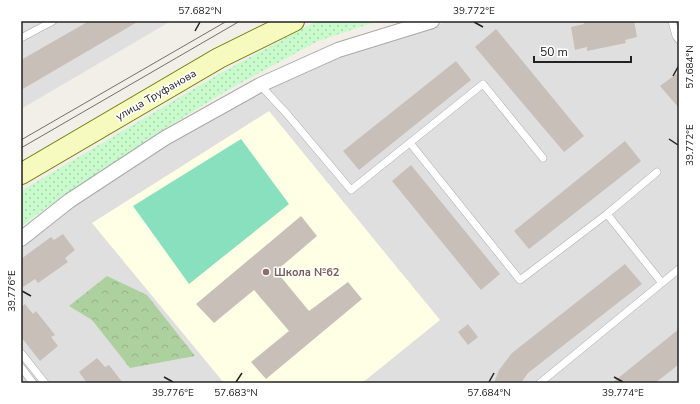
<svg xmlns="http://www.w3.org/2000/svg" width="700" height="404" viewBox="0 0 700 404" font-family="'Nunito Sans',sans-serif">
<defs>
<pattern id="forest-crowns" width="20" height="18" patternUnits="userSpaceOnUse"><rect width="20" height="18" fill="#add19e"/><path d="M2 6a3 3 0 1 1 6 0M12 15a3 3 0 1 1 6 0" fill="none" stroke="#95b388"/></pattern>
<pattern id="park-dots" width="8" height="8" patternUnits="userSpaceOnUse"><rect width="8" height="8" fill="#c8facc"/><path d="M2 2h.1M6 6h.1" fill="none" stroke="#acd6af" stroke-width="1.8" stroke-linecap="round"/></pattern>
</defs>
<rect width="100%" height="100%" fill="#f2efe9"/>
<path fill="#e0dfdf" d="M 21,21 L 171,21 L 21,109 Z
M 455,21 L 679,21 L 679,383 L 21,383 L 21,247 L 73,206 L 168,142 L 265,89 L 340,55 L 443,23 Z"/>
<path fill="#ffffe5" d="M 269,111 L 440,320 L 362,383 L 224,383 L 92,223 Z"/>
<path fill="url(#forest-crowns)" d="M 107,276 L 147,295 L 195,356 L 130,368 L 92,320 L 69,306 Z"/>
<path fill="url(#park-dots)" d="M 317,21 L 378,21 L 318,41 L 228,90 L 153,136 L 39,213 L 21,227 L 21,191 L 219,74 Z"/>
<path fill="#88e0be" d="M 241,139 L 289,204 L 189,284 L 133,206 Z"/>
<path fill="#c7bfb8" d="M 89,21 L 139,21 L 21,90 L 21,60 Z
M 583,21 L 634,21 L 637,37 L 625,40 L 626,43 L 587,51 L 587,47 L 575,50 L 571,27 L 584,24 Z
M 496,29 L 584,136 L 564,152 L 475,47 Z
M 456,61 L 471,80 L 359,170 L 343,151 Z
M 679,72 L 679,108 L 660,86 Z
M 625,141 L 641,161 L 529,249 L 514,231 Z
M 411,165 L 500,274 L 481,290 L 392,181 Z
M 301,216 L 317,236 L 276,271 L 309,311 L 348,282 L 362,299 L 266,379 L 251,362 L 289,331 L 254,290 L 214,323 L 196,304 Z
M 63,234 L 75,250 L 65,258 L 68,262 L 38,283 L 35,279 L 23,287 L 21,283 L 21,259 L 51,237 L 54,240 Z
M 625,264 L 642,284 L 528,373 L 521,383 L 494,383 L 499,370 L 512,353 Z
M 25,304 L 33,314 L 36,311 L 55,335 L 51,337 L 58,346 L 40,361 L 21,337 L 21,307 Z
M 468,324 L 478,337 L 468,345 L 458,332 Z
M 679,329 L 679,364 L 673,369 L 655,383 L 612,383 Z
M 97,358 L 105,367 L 109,365 L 123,383 L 87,383 L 79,372 Z"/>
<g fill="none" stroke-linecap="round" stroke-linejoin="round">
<defs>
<path id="lane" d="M 672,21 L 676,36 L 679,40
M 21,38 L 53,21
M 260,85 L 287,114 L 351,190 L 483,84 L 543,158
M 410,143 L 520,280 L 607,214 L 662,283
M 607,214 L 657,172
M 21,353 L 45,383
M 21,367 L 33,383
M 540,383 L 679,269"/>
<path id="street" d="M 21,239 L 69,201 L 165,138 L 260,85 L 338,50 L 432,21"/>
<path id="secondary" d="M 21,174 L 219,58 L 294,21"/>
</defs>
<use href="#lane" stroke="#a9a9a9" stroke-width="8"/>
<use href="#street" stroke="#a9a9a9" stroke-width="16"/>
<use href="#secondary" stroke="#707d05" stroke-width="22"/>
<use href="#lane" stroke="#fff" stroke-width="7"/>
<use href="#street" stroke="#fff" stroke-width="14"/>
<use href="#secondary" stroke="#f7fabf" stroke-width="20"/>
<path stroke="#707070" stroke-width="1" d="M 21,140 L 227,21
M 21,148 L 240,21"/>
</g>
<path fill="none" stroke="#222" stroke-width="1.5" d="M 474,22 L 483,27M 195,31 L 200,22M 673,76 L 678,67M 669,139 L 678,145M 22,291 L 31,296M 164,377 L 173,382M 614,377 L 623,382M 236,382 L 242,373M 489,382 L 494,373"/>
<circle fill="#8d6e63" stroke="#fff" stroke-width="1.5" cx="266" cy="272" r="4"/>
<g text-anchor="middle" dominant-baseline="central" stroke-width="3" stroke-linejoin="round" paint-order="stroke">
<g font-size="11" fill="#222" stroke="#fff">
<text transform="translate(156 95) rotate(-30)">улица Труфанова</text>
</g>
<g font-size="11" font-weight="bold" fill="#785e54" stroke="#fff" text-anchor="start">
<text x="274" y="272">Школа №62</text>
</g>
</g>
<rect width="700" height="404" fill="none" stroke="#ffffff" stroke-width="44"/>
<path d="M534 56v6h97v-6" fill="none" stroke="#222222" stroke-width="2"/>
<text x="540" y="56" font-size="12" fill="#222222" stroke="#ffffff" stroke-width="3" paint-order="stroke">50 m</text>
<rect x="22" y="22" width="656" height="360" fill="none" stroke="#222" stroke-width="1.5"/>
<g font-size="10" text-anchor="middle" fill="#222">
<text x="200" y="14">57.682°N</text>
<text x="474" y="14">39.772°E</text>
<text transform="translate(689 67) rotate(-90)" y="4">57.684°N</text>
<text transform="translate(689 145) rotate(-90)" y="4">39.772°E</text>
<text transform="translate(11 291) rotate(-90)" y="4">39.776°E</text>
<text x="173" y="396">39.776°E</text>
<text x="236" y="396">57.683°N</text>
<text x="489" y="396">57.684°N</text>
<text x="623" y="396">39.774°E</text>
</g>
</svg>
